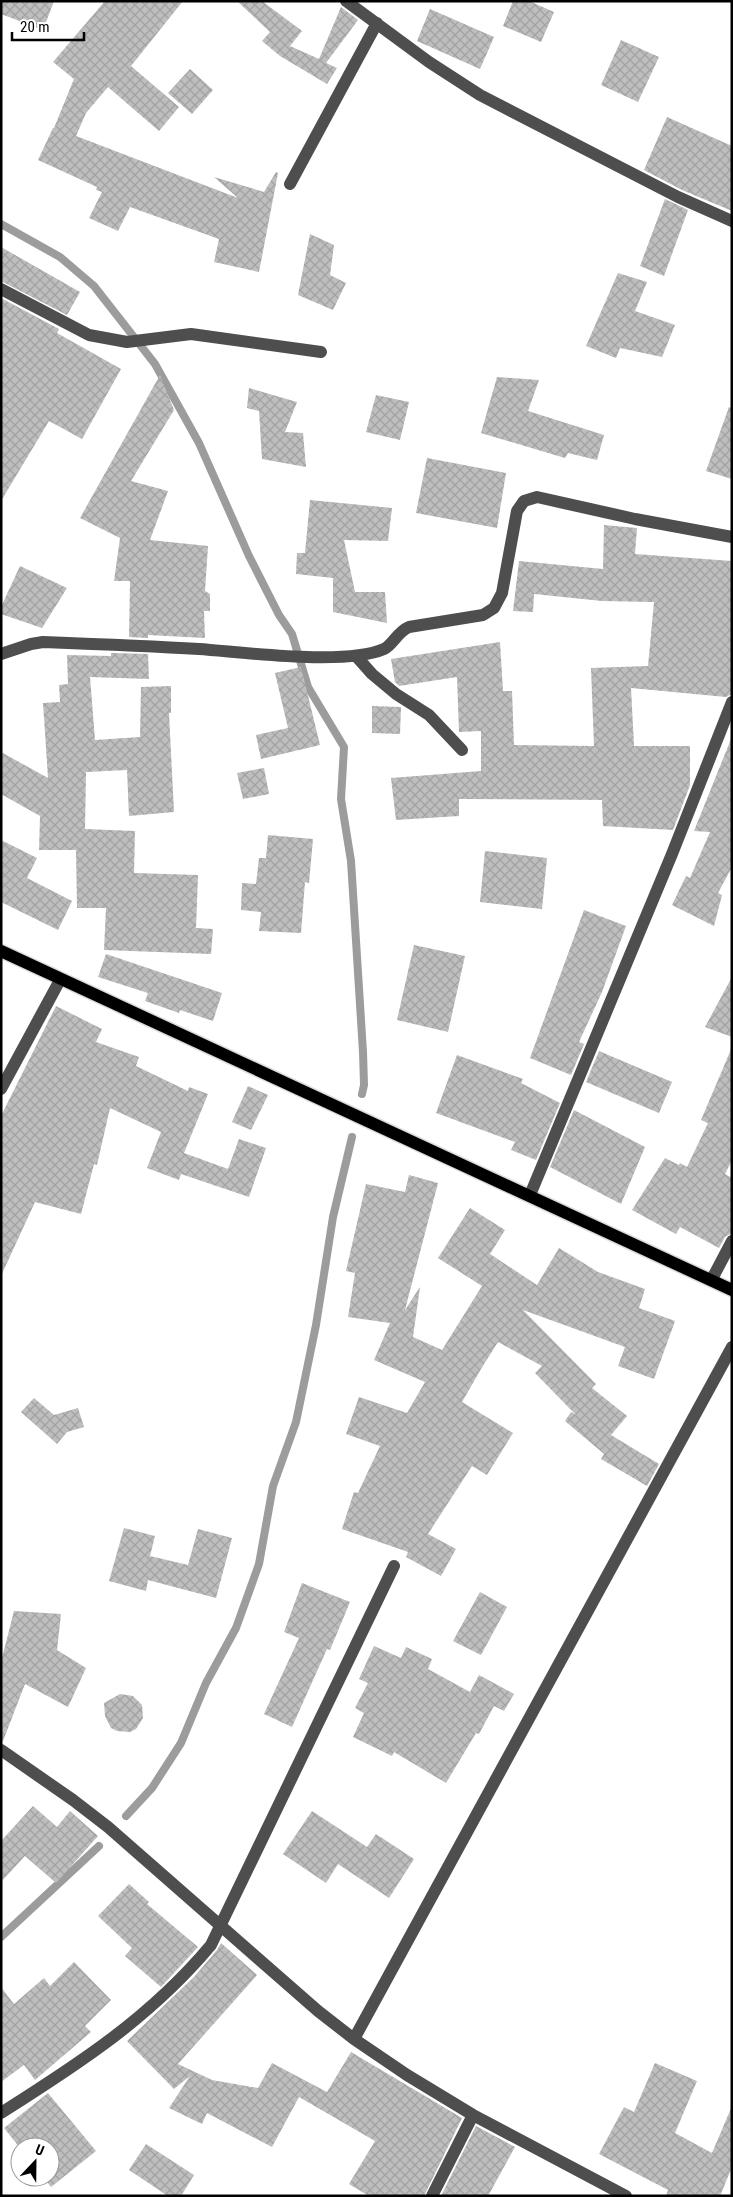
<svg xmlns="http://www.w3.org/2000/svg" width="733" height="2197" viewBox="0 0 733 2197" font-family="'Roboto Condensed',sans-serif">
<defs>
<pattern id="building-cross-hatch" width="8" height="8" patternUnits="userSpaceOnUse" patternTransform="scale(1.25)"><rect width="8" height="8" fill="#bebebe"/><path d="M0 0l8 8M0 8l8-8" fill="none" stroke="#a2a2a2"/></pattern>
</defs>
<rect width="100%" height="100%" fill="#fff"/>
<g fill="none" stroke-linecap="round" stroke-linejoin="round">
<path stroke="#9c9c9c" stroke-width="8" d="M 1,224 L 60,257 L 94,286 L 155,364 L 199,443 L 249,556 L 279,615 L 292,634 L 308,687 L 344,747 L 341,799 L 351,861 L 363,1052 L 364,1085 L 362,1094
M 126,1816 L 152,1788 L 181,1743 L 206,1683 L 236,1628 L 259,1564 L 273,1486 L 296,1422 L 316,1325 L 333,1217 L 352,1137
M 1,1937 L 99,1846"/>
</g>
<path fill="url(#building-cross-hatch)" d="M 1,1 L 54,1 L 43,30 L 1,14 Z
M 105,1 L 183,1 L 131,66 L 179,107 L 159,131 L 108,87 L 86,113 L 76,136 L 238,198 L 214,177 L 264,192 L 276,172 L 278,173 L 259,272 L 214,262 L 219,239 L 130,207 L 118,231 L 89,218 L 102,192 L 96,190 L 97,187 L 38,160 L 53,128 L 54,128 L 74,79 L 53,62 Z
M 237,1 L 262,1 L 302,31 L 290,46 L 319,59 L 341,7 L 358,20 L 326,63 L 337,68 L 327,84 L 280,56 L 262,41 L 270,32 Z
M 513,1 L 529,1 L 554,12 L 541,42 L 503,26 Z
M 430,9 L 494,37 L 480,69 L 417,41 Z
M 621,40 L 659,57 L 638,102 L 601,85 Z
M 190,69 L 213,90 L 192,114 L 168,93 Z
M 667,117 L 732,146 L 732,211 L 682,190 L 644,170 Z
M 665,199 L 688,210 L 664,276 L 640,266 Z
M 310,234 L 334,245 L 330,275 L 346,283 L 333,310 L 298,295 Z
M 1,247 L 80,292 L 67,315 L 1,281 Z
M 618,273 L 647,282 L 635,311 L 675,325 L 662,357 L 620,348 L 616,358 L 586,346 Z
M 1,298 L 59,329 L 57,333 L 121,369 L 82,439 L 49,421 L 1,501 Z
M 160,375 L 174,410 L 131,481 L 168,491 L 150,540 L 208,546 L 205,591 L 210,594 L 210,611 L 204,611 L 205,638 L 148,635 L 148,638 L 129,637 L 130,581 L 114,581 L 120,538 L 80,518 Z
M 497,377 L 539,380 L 528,411 L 604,435 L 597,460 L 568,453 L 565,458 L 481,433 Z
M 249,388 L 297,402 L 285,432 L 303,433 L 306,467 L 262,459 L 259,411 L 247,408 Z
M 376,395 L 409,402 L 400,440 L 366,432 Z
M 729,407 L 732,408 L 732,479 L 706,471 Z
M 427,458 L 506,473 L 497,528 L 416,513 Z
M 310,500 L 392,508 L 388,541 L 344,540 L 355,592 L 385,592 L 387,623 L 333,612 L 333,578 L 296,574 L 297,553 L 305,553 Z
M 604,525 L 637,528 L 635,554 L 732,561 L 732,694 L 726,697 L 631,688 L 634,746 L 690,746 L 690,785 L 673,830 L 603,826 L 602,800 L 459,799 L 459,816 L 396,820 L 391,778 L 481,771 L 481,731 L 459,732 L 457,677 L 399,686 L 395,682 L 391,659 L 500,642 L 503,691 L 512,691 L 514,745 L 594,746 L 591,668 L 648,666 L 654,602 L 602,601 L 534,594 L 533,612 L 513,611 L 519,561 L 603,569 Z
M 20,566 L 67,588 L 42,628 L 1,614 L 1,607 Z
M 111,653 L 148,654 L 149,679 L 90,677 L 95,740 L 140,737 L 141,687 L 171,686 L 171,713 L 169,713 L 174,812 L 129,816 L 127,770 L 86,772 L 85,829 L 135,831 L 134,873 L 198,875 L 196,928 L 213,929 L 211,954 L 104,950 L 106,908 L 77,908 L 76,850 L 39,850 L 40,816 L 1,794 L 1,752 L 48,778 L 43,703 L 60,702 L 59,685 L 68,684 L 67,655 L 111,656 Z
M 301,667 L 320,745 L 261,759 L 256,735 L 288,728 L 275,673 Z
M 372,706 L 401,707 L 400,734 L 372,733 Z
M 731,739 L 732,867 L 718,893 L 722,895 L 714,926 L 672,905 L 686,876 L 690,878 L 710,832 L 694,831 Z
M 264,768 L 269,794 L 243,799 L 237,773 Z
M 268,835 L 313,839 L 309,883 L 305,882 L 301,933 L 259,931 L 261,912 L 241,910 L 242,883 L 256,884 L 259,858 L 266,858 Z
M 1,840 L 37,858 L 27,878 L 72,901 L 58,930 L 1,902 Z
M 485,851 L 547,858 L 542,909 L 480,902 Z
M 584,910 L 626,926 L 602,992 L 579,1042 L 584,1044 L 571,1075 L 530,1058 Z
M 414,945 L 465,956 L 448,1032 L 397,1020 Z
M 106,954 L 222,993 L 213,1021 L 180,1010 L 179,1013 L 145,1001 L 148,993 L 98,977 Z
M 732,977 L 732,1037 L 705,1027 Z
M 56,1006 L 102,1029 L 96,1042 L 139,1057 L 136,1066 L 188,1091 L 189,1087 L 208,1094 L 184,1153 L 228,1169 L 239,1139 L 266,1148 L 249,1197 L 181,1174 L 179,1180 L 147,1168 L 161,1132 L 110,1108 L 97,1165 L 94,1164 L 81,1214 L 35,1202 L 1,1276 L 1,1116 Z
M 732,1047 L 732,1160 L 725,1174 L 732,1178 L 732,1233 L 725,1237 L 719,1248 L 680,1227 L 676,1234 L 632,1210 L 665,1158 L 679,1165 L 680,1163 L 687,1167 L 708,1123 L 701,1120 Z
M 599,1051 L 672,1082 L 659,1113 L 586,1082 Z
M 457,1055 L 523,1079 L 521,1083 L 560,1103 L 536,1160 L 511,1150 L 515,1142 L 436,1113 Z
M 248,1086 L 268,1095 L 251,1130 L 232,1122 Z
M 574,1110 L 645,1147 L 621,1204 L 550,1167 Z
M 409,1175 L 438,1183 L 405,1310 L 420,1287 L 413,1337 L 442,1350 L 482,1286 L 438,1258 L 470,1208 L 505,1230 L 490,1254 L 537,1285 L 559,1248 L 598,1272 L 645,1289 L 639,1308 L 675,1321 L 654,1379 L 618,1366 L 625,1347 L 523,1310 L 596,1384 L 592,1388 L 627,1416 L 611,1435 L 659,1464 L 647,1486 L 601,1459 L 604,1454 L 565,1421 L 571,1412 L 576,1415 L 535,1373 L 542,1366 L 498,1342 L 481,1369 L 462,1402 L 513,1433 L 487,1475 L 472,1466 L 428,1534 L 456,1549 L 441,1576 L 406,1557 L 408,1552 L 342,1529 L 354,1492 L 358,1493 L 380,1446 L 346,1434 L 359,1397 L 407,1413 L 425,1382 L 374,1360 L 390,1323 L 348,1317 L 355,1273 L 346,1271 L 366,1184 L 405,1192 Z
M 34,1398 L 54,1415 L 78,1408 L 84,1427 L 67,1432 L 57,1444 L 21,1412 Z
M 124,1528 L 155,1536 L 150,1556 L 188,1565 L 198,1529 L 232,1538 L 216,1598 L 148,1580 L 146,1591 L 109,1581 Z
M 302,1583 L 350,1602 L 330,1650 L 327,1649 L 292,1727 L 264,1714 L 299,1638 L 284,1632 Z
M 480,1592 L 507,1607 L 481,1655 L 453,1641 Z
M 14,1611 L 61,1614 L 57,1650 L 86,1668 L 68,1707 L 25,1684 L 3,1741 L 1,1741 L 1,1662 Z
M 374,1646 L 401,1658 L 406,1647 L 432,1659 L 428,1669 L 470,1692 L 479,1675 L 514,1694 L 504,1711 L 494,1706 L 479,1734 L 476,1733 L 446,1783 L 394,1752 L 392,1756 L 353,1737 L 364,1713 L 355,1708 L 368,1683 L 359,1679 Z
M 120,1694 L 133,1696 L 142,1705 L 143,1718 L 136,1729 L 130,1732 L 117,1731 L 111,1728 L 105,1716 L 104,1703 Z
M 33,1806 L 57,1827 L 70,1811 L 98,1836 L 56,1883 L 25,1856 L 1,1882 L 1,1841 Z
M 312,1811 L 367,1847 L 376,1834 L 414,1859 L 389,1898 L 338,1864 L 326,1883 L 283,1854 Z
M 129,1884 L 149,1902 L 147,1904 L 198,1947 L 161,1987 L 125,1956 L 132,1948 L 98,1916 Z
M 221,1943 L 257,1975 L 178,2064 L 212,2080 L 258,2088 L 272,2063 L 327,2092 L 351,2052 L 462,2118 L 424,2196 L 369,2196 L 349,2184 L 375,2141 L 299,2097 L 272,2147 L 207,2113 L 202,2124 L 169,2108 L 190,2076 L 174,2089 L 127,2041 L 194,1977 L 217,1950 Z
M 74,1962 L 111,2000 L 85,2026 L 91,2032 L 35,2080 L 24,2065 L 1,2082 L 1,1987 L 14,2004 L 44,1978 L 50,1986 Z
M 655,2063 L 697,2081 L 675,2133 L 712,2153 L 732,2106 L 732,2167 L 720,2196 L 666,2196 L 668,2190 L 599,2154 L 624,2107 L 634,2112 Z
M 48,2093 L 96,2151 L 51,2187 L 43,2177 L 50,2177 L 50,2147 L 20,2148 L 4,2128 Z
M 476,2126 L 515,2147 L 488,2196 L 441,2196 Z
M 146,2144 L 194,2175 L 181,2196 L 168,2196 L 129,2170 Z"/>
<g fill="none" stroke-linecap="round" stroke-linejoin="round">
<defs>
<path id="major" d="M 1,951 L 732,1290"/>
</defs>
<use href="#major" stroke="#dbdbdb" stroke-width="15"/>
<path stroke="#4e4e4e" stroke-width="12" d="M 346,1 L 429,62 L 480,95 L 678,197 L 732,221
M 290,184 L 377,23
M 1,289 L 89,335 L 127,342 L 191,334 L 321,352
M 1,654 L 31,644 L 43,642 C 95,644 147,646 199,649 C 243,652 345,666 384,649 C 393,645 397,632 409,627 L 483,615 L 494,608 L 502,593 L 517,511 L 524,501 L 537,497 L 635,519 L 732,537
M 356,656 L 372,674 L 396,694 L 429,715 L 462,750
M 1,1089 L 60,980
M 530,1195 L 672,854 L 732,702
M 712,1279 L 732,1241
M 1,1750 L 73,1800 L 108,1827 L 318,2011 L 354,2039 L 407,2075 L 473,2115 L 626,2196
M 354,2039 L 732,1347
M 1,2113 C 80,2063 151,2017 211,1945 L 394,1566
M 432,2196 L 473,2115"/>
<use href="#major" stroke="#000" stroke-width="12"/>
</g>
<rect width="733" height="2197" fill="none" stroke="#000000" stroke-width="5"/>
<g transform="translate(35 2162) rotate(22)"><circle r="24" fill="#ffffff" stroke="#999999"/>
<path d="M0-4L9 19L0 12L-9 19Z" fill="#000000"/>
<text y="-8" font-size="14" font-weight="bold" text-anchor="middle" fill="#000000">U</text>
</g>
<path d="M12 32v8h72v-8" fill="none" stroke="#000000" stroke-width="2.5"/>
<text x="20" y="32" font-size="15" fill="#000000" stroke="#ffffff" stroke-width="4" paint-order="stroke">20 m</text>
</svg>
